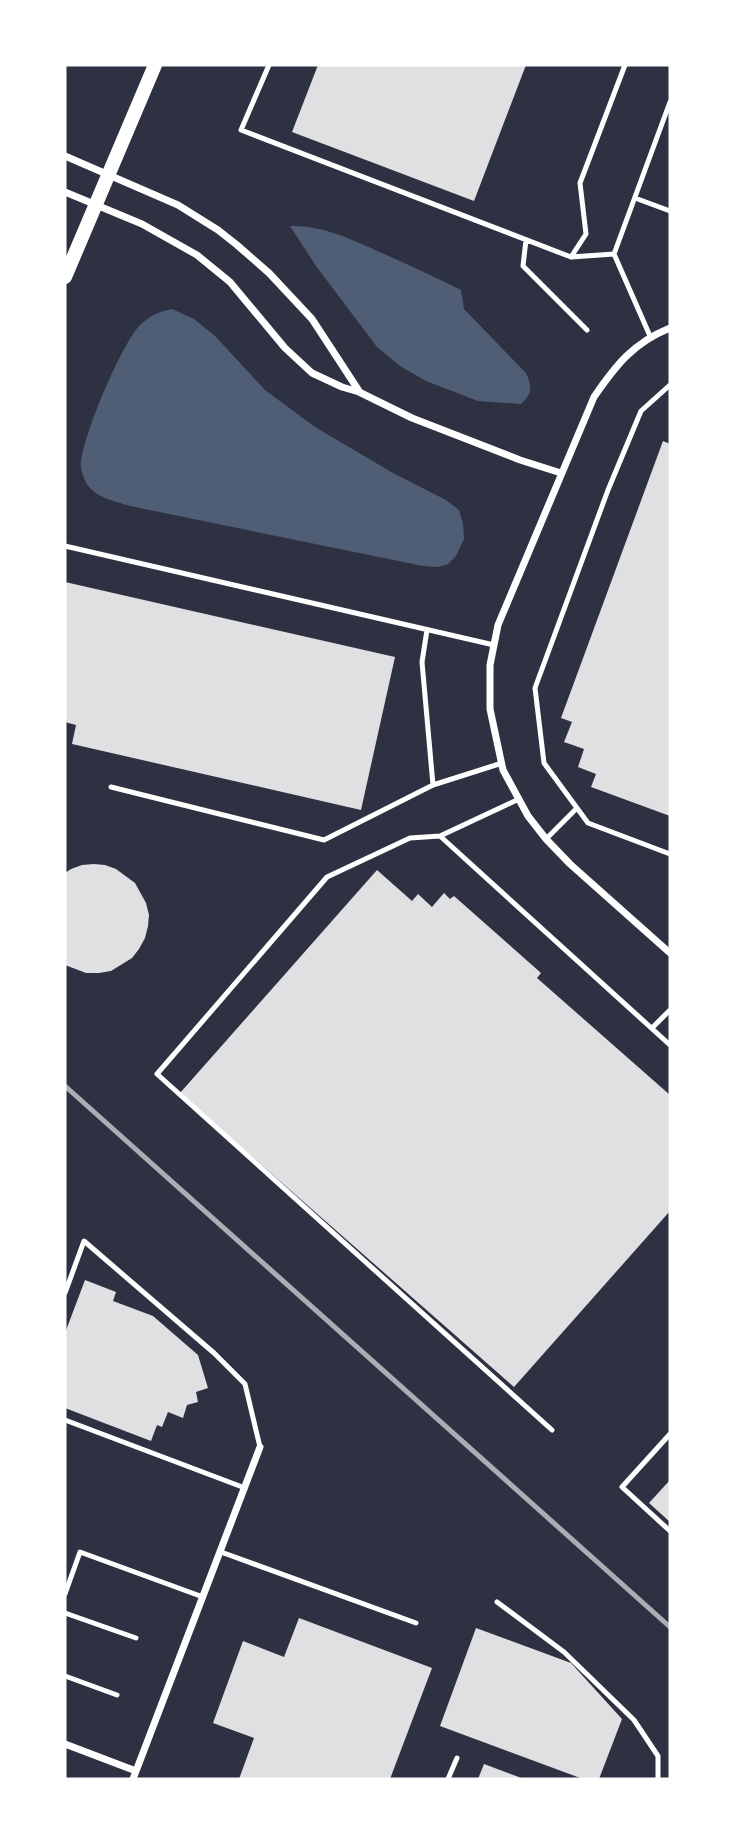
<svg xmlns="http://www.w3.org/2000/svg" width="735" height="1844" viewBox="0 0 735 1844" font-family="Ubuntu,sans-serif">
<rect width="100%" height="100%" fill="#2d3142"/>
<path fill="#4f5d75" d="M 290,226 C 323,225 353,240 382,253 C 409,265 435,277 461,290 L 464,309 L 526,373 C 532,387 533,393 521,404 L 478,401 L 426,381 L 400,366 L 377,347 L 316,266 Z
M 172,309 L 194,319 L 215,336 L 265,390 L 315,427 L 393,473 L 446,500 L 459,510 L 463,524 L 464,539 L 456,556 L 448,564 L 438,567 L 423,566 L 130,506 C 115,501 96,498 87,484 C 85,481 82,473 81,469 C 78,445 122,343 140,325 C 151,315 158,312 172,309 Z"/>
<path fill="#e0e0e3" d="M 318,65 L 526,65 L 474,201 L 292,132 Z
M 663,441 L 670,444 L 670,816 L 591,787 L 596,774 L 578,767 L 584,749 L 564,742 L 572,722 L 561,718 Z
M 65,582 L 395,657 L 361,810 L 72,744 L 76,725 L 65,722 Z
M 94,864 L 105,865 L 116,869 L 135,883 L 146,903 L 149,915 L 148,926 L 145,938 L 139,949 L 132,958 L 111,971 L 99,973 L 86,973 L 65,965 L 65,873 L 71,869 L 82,865 Z
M 377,870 L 412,901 L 418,894 L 432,907 L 444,893 L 450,899 L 454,896 L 541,973 L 537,978 L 670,1095 L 670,1211 L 514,1387 L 180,1093 Z
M 85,1280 L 116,1292 L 113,1301 L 153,1316 L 198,1355 L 208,1388 L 196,1392 L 198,1402 L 187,1405 L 183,1418 L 168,1412 L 162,1427 L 157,1425 L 151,1441 L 65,1408 L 65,1333 Z
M 670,1480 L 670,1522 L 649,1503 Z
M 299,1618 L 432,1668 L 390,1779 L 239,1779 L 254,1738 L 213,1723 L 243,1641 L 284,1657 Z
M 476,1628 L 571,1663 L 622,1719 L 599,1779 L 583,1779 L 440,1726 Z
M 484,1764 L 524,1779 L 478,1779 Z"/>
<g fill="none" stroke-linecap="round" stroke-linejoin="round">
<path stroke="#fff" stroke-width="5" d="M 269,65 L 241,130 L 571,257 L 614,254
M 635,198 L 670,211
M 526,240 L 523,266 L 587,330
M 571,257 L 586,234 L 580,183 L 625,65
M 650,336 L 614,254 L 670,102
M 670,385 L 641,411 L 608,490 L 535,688 L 544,763 L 588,823 L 670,854
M 65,546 L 494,645
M 427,630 L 422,662 L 433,785
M 111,787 L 324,840 L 433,785 L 502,763
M 440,836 L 519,799
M 546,839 L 577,808
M 652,1028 L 670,1010
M 65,1293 L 84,1241 L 214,1353 L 245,1384 L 260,1447
M 65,1420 L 245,1488
M 552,1430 L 157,1074 L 327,877 L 410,838 L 440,836 L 670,1045
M 670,1434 L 622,1487 L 670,1531
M 221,1552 L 416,1623
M 65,1594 L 80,1552 L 203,1597
M 497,1602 L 564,1652 L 634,1720 L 658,1756 L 658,1779
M 65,1613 L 136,1638
M 65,1676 L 117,1695
M 448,1779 L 457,1758"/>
<path stroke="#fff" stroke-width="7" d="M 65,156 L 178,205 L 218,230 L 237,245 L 269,273 L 312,319 L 359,391
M 65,192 L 142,224 L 197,255 L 230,282 L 285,348 L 312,373 L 342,387 L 359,392 L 412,418 L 520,460 L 561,473
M 670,328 C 633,343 616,365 594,397 L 498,625 L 490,665 L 490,709 L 503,770 L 528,816 L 546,839 L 570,864 L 670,953
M 65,1744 L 136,1771
M 133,1779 L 260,1447"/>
<path stroke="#fff" stroke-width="14" d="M 65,277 L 155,65"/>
<path stroke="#abadb3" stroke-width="5" d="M 65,1086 L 670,1627"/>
</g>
<rect width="735" height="1844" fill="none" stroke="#ffffff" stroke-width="133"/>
</svg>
